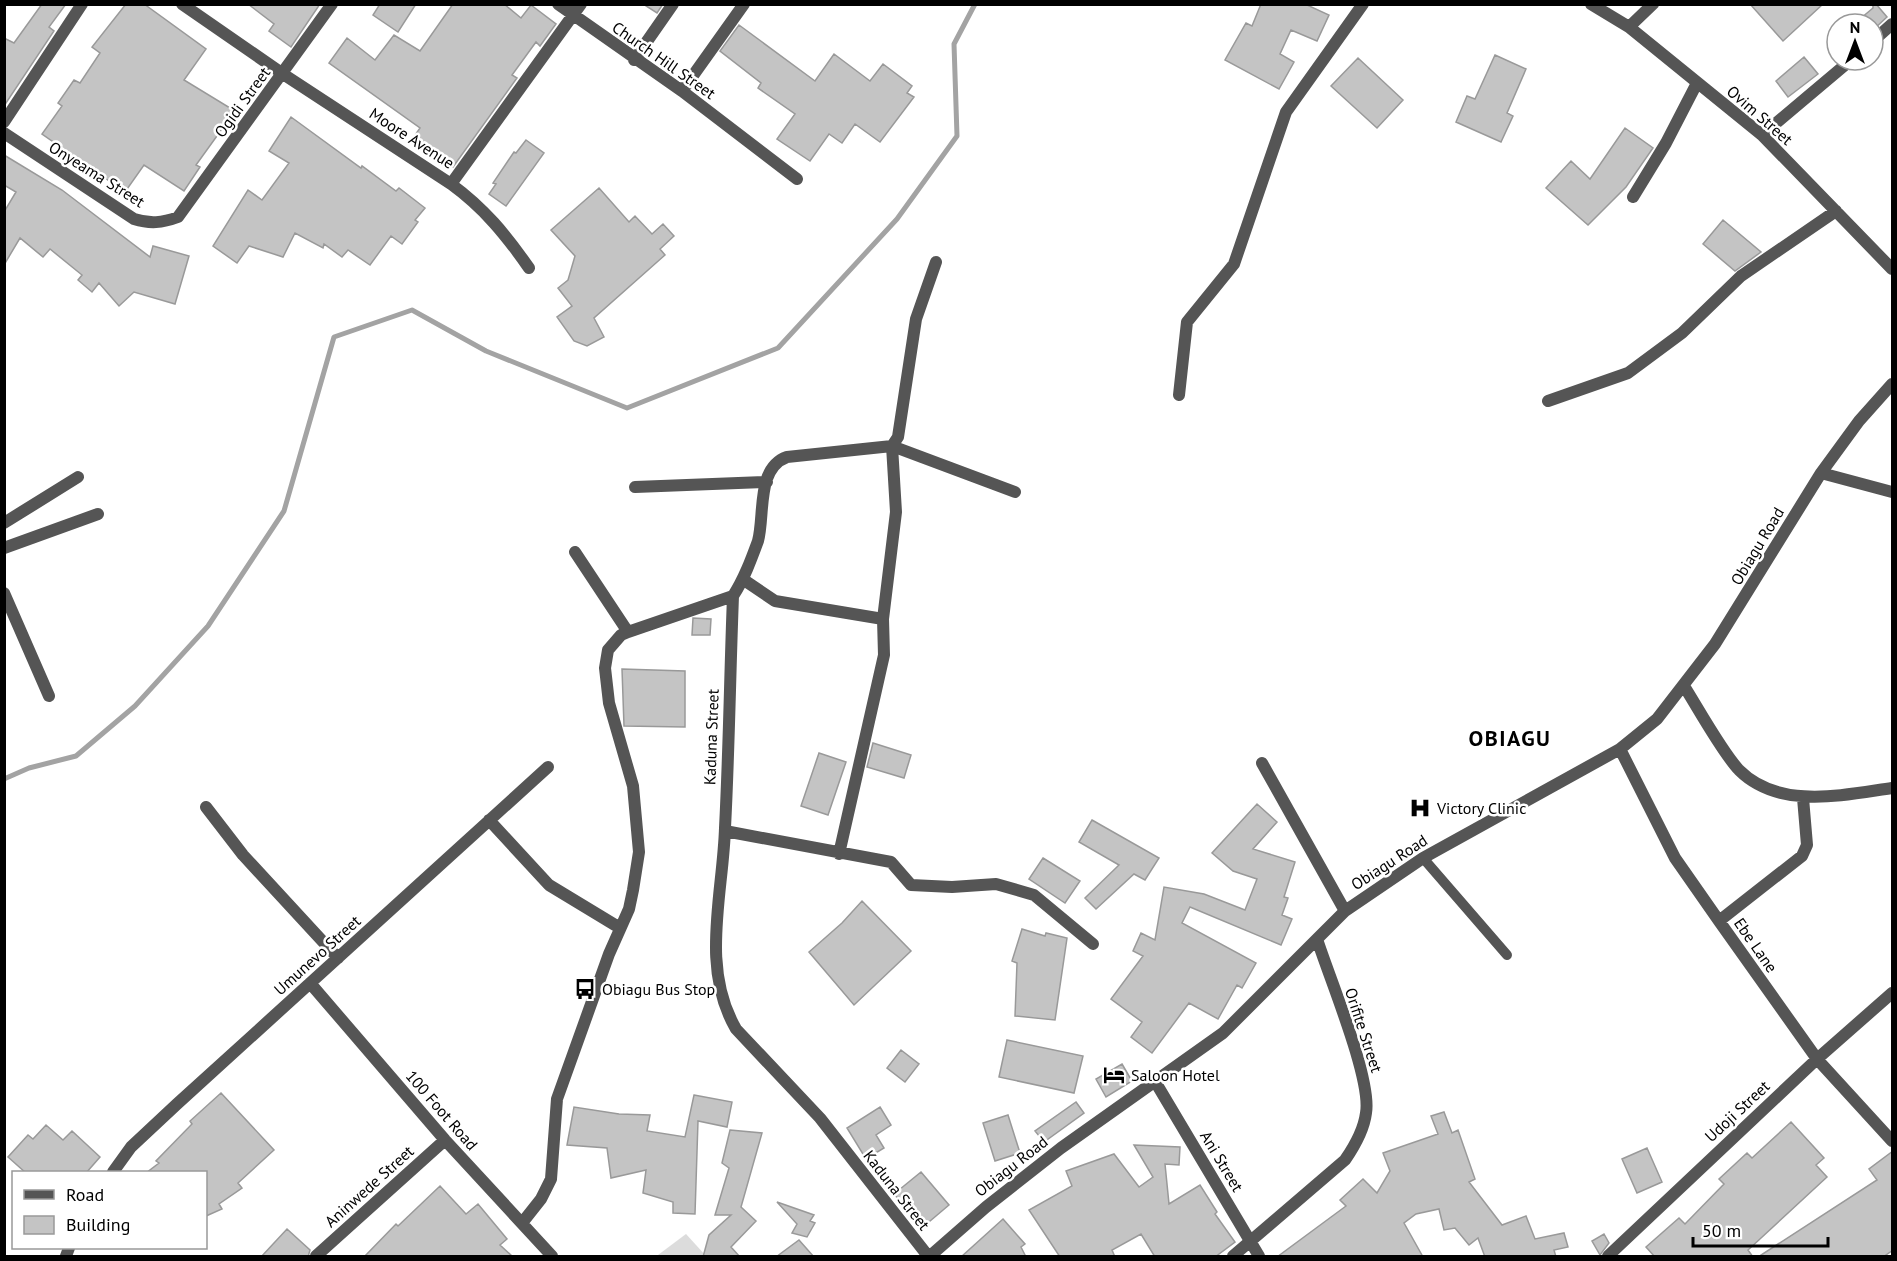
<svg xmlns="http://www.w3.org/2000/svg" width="1897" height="1261" viewBox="0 0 1897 1261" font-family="'PT Sans',sans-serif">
<rect width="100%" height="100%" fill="#fff"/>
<path fill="#dcdcdc" d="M 686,1234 L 706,1256 L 658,1255 Z"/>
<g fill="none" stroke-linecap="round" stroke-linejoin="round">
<path stroke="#a3a3a3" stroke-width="5" d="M 4,779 L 29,768 L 76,756 L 135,706 L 208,626 L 284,511 L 334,337 L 412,310 L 486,351 L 627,408 L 778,348 L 897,219 L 957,136 L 954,44 L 975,4"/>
</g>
<path fill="#c4c4c4" stroke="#999" stroke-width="1.5" d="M 42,4 L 66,4 L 49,27 L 54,31 L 4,106 L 4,38 L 14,43 Z
M 126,4 L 144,4 L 206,49 L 184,80 L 235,111 L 196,165 L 200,167 L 184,191 L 144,165 L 125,192 L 42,134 L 62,106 L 58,103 L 74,80 L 80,83 L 100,53 L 92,47 Z
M 248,4 L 320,4 L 291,47 L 269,31 L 274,24 Z
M 380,4 L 416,4 L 398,32 L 373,15 Z
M 453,4 L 504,4 L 521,18 L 531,5 L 556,24 L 540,46 L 536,42 L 512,75 L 517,78 L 453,167 L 419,147 L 421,144 L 413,138 L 420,128 L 329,63 L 347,38 L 375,60 L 394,35 L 420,51 Z
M 643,4 L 663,4 L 657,13 Z
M 1261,4 L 1305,4 L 1329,15 L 1317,41 L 1291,30 L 1280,54 L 1294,62 L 1279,89 L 1225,60 L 1246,23 L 1252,26 Z
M 1750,4 L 1823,4 L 1783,41 Z
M 1873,4 L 1876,4 L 1887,17 L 1873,30 L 1873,24 L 1854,24 L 1873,8 Z
M 739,25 L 815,81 L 834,54 L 870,81 L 883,64 L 912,86 L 907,93 L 914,97 L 880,142 L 855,124 L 842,143 L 829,134 L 810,161 L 777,139 L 795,114 L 758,88 L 761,83 L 720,51 Z
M 1495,55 L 1526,69 L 1507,113 L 1513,116 L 1501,142 L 1456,122 L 1467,96 L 1475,99 Z
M 1804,57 L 1818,74 L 1788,97 L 1776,81 Z
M 1358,58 L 1403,100 L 1377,128 L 1331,86 Z
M 291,117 L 361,168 L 362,166 L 396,191 L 399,188 L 425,208 L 415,220 L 418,222 L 402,244 L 391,236 L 370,265 L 348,250 L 342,257 L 324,244 L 323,248 L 295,233 L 283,257 L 249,246 L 237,263 L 213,246 L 248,190 L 262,200 L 289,163 L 269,151 Z
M 1625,128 L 1653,148 L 1626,187 L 1588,225 L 1546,188 L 1571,161 L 1590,179 Z
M 526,140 L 544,153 L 506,206 L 489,194 L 496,184 L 493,183 L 514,152 L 516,153 Z
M 4,155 L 62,190 L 150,257 L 153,246 L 189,256 L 175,304 L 134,292 L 119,306 L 99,283 L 92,292 L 78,280 L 82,275 L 50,249 L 43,257 L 20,238 L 4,265 L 4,212 L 16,192 L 4,185 Z
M 599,188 L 629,222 L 635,216 L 652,234 L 663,224 L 674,236 L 660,249 L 665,255 L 594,318 L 604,337 L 587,346 L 574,341 L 557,317 L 572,306 L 558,288 L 568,280 L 575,256 L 551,230 Z
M 1723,220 L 1761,252 L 1735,271 L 1703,244 Z
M 693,618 L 711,619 L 710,635 L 692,635 Z
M 622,669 L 685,671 L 685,727 L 624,726 Z
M 873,743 L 911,755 L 904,778 L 867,767 Z
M 819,753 L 846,762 L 828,815 L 801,806 Z
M 1257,804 L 1277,822 L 1253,849 L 1295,862 L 1284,897 L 1288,898 L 1282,915 L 1292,919 L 1281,945 L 1190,907 L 1182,923 L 1256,963 L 1242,988 L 1237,985 L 1218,1019 L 1189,1003 L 1152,1053 L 1131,1037 L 1142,1022 L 1111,999 L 1143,956 L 1133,951 L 1141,933 L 1155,940 L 1164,887 L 1204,894 L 1245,910 L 1257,879 L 1233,871 L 1212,853 Z
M 1092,820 L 1159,858 L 1145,880 L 1134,874 L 1096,909 L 1085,898 L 1119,865 L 1079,842 Z
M 1043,858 L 1080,881 L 1065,903 L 1029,879 Z
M 862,901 L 911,951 L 854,1005 L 809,952 L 842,923 Z
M 1022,929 L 1045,936 L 1046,933 L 1067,938 L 1055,1020 L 1015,1016 L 1017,963 L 1012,961 Z
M 1007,1040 L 1083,1056 L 1074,1093 L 999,1077 Z
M 901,1050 L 919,1064 L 905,1082 L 887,1068 Z
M 1122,1064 L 1132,1081 L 1106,1097 L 1096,1079 Z
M 221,1093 L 274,1150 L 238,1183 L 242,1188 L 219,1204 L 222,1209 L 206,1216 L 206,1173 L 146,1173 L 159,1163 L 156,1161 L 192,1124 L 190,1121 Z
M 694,1095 L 732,1102 L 727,1127 L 698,1121 L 695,1214 L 673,1213 L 673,1202 L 643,1193 L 646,1170 L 611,1178 L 607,1148 L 567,1145 L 574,1107 L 619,1114 L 650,1115 L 647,1131 L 685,1137 Z
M 1076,1102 L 1084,1113 L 1044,1142 L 1035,1131 Z
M 880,1107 L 891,1125 L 876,1135 L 884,1148 L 866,1159 L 847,1128 Z
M 1444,1112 L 1452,1133 L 1458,1130 L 1475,1179 L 1469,1182 L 1502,1225 L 1526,1216 L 1535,1239 L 1564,1233 L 1568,1247 L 1554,1250 L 1556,1257 L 1485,1257 L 1478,1238 L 1469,1245 L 1455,1228 L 1444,1230 L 1439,1209 L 1416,1214 L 1404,1223 L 1423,1257 L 1277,1257 L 1346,1206 L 1340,1200 L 1363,1179 L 1377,1193 L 1390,1171 L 1383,1153 L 1438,1134 L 1431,1116 Z
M 1008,1115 L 1020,1153 L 995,1161 L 983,1123 Z
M 1791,1122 L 1824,1158 L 1816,1165 L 1827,1177 L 1748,1250 L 1753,1257 L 1655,1257 L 1646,1247 L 1679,1218 L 1685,1224 L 1724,1184 L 1719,1179 L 1747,1153 L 1752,1158 Z
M 46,1125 L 63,1140 L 72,1131 L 100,1157 L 86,1173 L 26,1173 L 8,1157 L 28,1135 L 33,1139 Z
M 730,1130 L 762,1133 L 741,1207 L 756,1221 L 731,1247 L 740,1257 L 703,1257 L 709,1235 L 731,1215 L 715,1215 L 729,1168 L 722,1163 Z
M 1134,1145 L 1180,1147 L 1179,1165 L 1165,1164 L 1169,1204 L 1200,1185 L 1217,1212 L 1215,1214 L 1235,1242 L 1215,1257 L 1155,1257 L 1141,1234 L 1112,1250 L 1115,1257 L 1060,1257 L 1029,1210 L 1072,1186 L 1066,1171 L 1114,1154 L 1139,1187 L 1153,1177 Z
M 1647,1148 L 1662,1182 L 1637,1193 L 1622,1159 Z
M 1893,1151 L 1893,1250 L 1883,1257 L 1758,1257 L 1877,1180 L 1869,1169 Z
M 921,1172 L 949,1205 L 923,1227 L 894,1194 Z
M 440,1186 L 466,1214 L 478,1204 L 507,1239 L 500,1245 L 513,1257 L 364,1257 L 396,1224 L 398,1226 Z
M 777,1202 L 814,1215 L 810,1221 L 815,1223 L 807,1237 L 792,1233 L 797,1224 Z
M 1003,1219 L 1025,1244 L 1021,1247 L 1026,1257 L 961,1257 Z
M 287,1229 L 310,1250 L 308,1257 L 261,1257 Z
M 1604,1234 L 1609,1243 L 1600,1255 L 1592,1241 Z
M 799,1240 L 814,1257 L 776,1257 Z"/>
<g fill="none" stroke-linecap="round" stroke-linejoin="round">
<path stroke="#555" stroke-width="10" d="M 1423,858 L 1507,955"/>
<path stroke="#555" stroke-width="12" d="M 182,4 L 283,74 L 451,184 L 581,4
M 558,4 L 682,91 L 797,179
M 1591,4 L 1629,27 L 1762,135 L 1892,269
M 1629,27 L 1653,4
M 1873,41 L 1892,24
M 634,60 L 673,4
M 682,91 L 744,4
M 4,122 L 82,4
M 4,133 L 134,219 C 150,224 162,223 178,217 L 332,4
M 1762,135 L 1851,60
M 451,184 C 484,208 506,235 529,268
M 1633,197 L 1666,143 L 1697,83
M 1179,395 L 1187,322 L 1234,264 L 1286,112 L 1363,4
M 1548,401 L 1628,373 L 1682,333 L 1741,276 L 1836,211
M 1821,473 L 1892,492
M 635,487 L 767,482
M 4,523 L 78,477
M 4,548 L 98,514
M 575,552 L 628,632
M 744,580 L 775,601 L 883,619
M 4,593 L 49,696
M 1684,686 C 1698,708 1722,752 1739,770 C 1779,810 1843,795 1892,788
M 1620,749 L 1675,858 L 1719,921 L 1817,1059 L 1892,1141
M 1262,763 L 1345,911
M 206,807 L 243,855 L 338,958
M 489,820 L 549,885 L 620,928
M 725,831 L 891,862 L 911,885 L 952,887 L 996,884 L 1034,895 L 1093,944
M 839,854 L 884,655 L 883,619 L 896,512 L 892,446 L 1015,492
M 1719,921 L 1802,856 L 1807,845 L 1803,798
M 310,983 L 445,1140 L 552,1256
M 1156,1083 L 1259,1256
M 113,1172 L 131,1147 L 177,1104 L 548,767
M 522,1223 L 541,1199 L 551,1179 L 557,1099 L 609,954 L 629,909 L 633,890 L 639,852 L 633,786 L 609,703 L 605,668 L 608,650 L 621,635 L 628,632 L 733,596
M 66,1256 L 69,1248
M 316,1256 L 445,1140
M 928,1256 L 820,1118 L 736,1029 C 700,967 723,895 725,828 C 729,751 730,673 733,596 C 744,579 751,560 758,541 C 765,515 756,468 787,457 L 892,446 L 898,437 L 916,319 L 936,262
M 930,1256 L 986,1207 L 1061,1148 L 1223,1033 L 1345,911 L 1423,858 L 1620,749 L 1657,719 L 1715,644 L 1821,473 L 1859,421 L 1892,384
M 1233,1256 L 1345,1160 C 1354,1147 1364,1129 1366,1113 C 1372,1079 1329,977 1317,939
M 1608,1256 L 1817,1059 L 1892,993"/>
</g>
<defs>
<symbol id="hospital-bare" viewBox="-9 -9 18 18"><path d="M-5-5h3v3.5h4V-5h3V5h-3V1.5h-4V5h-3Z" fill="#000" stroke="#fff" stroke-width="2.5" paint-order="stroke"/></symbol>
<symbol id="bus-bare" viewBox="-9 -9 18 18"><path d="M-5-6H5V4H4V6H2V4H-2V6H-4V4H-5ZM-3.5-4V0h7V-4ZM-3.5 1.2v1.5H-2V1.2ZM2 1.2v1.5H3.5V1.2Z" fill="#000" stroke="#fff" stroke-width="2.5" paint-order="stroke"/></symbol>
<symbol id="hotel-bare" viewBox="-9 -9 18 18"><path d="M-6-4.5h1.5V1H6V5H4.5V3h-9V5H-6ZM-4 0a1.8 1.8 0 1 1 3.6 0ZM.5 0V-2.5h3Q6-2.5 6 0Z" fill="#000" stroke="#fff" stroke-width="2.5" paint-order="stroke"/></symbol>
</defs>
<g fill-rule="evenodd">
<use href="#hospital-bare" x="1405" y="793" width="30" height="30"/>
<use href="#bus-bare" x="570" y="974" width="30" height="30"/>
<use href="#hotel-bare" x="1099" y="1060" width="30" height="30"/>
</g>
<g text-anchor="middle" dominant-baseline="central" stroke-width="5" stroke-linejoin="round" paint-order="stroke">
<g font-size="16" fill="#000" stroke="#fff">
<text transform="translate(664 60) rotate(35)">Church Hill Street</text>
<text transform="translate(242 102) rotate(-54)">Ogidi Street</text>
<text transform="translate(1760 115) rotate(41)">Ovim Street</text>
<text transform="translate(412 138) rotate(33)">Moore Avenue</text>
<text transform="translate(97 174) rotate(32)">Onyeama Street</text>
<text transform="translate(1757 546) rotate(-59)">Obiagu Road</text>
<text transform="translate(711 737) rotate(-88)">Kaduna Street</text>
<text transform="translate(1389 862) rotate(-33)">Obiagu Road</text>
<text transform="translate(1756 945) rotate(55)">Ebe Lane</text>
<text transform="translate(317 955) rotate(-42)">Umunevo Street</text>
<text transform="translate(1364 1030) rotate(72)">Orifite Street</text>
<text transform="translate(442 1110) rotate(49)">100 Foot Road</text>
<text transform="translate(1737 1111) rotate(-43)">Udoji Street</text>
<text transform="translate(1222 1161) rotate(59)">Ani Street</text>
<text transform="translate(1011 1166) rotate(-38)">Obiagu Road</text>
<text transform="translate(369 1186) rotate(-42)">Aninwede Street</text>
<text transform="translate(897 1190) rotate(52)">Kaduna Street</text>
</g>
<g font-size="16" fill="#000" stroke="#fff" text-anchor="start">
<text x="1437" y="808">Victory Clinic</text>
<text x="602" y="989">Obiagu Bus Stop</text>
<text x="1131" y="1075">Saloon Hotel</text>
</g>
<g font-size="22" font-weight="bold" letter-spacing="1.5" fill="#000" stroke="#fff">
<text x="1510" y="738">OBIAGU</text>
</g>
</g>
<rect width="1897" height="1261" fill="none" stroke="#000000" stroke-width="12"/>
<rect x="12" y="1171" width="195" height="78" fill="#ffffff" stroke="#999999" stroke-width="1.5"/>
<rect x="24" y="1190" width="30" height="9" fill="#555555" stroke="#999999" stroke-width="1.5"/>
<text x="66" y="1201" font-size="18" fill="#000000">Road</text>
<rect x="24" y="1216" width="30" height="18" fill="#c4c4c4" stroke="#999999" stroke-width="1.5"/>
<text x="66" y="1231" font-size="18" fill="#000000">Building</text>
<g transform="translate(1855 42)"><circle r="28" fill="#ffffff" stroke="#999999" stroke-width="1.5"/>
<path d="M0-4.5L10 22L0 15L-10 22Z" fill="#000000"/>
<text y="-9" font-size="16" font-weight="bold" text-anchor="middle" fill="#000000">N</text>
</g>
<path d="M1693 1237v9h135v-9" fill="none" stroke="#000000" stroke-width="3"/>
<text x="1702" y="1237" font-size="18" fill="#000000" stroke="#ffffff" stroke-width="4.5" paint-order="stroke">50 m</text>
</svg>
